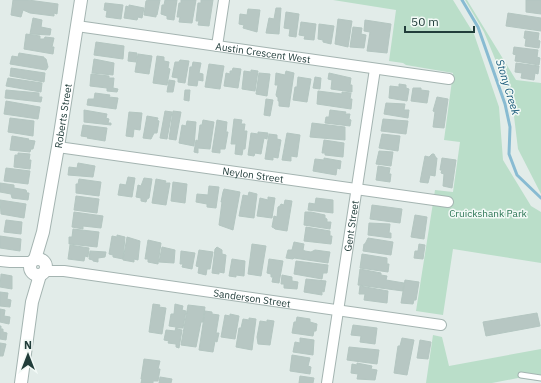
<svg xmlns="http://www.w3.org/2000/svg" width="541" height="383" viewBox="0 0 541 383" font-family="'IBM Plex Sans',sans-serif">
<rect width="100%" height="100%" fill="#e2ece9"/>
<path fill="#badec9" d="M 333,0 L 453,0 L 474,34 L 499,107 L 503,160 L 531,206 L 541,212 L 541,263 L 453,249 L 443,315 L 416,311 L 435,190 L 453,192 L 460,142 L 444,140 L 453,73 L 406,65 L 403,63 L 389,61 L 396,10 Z
M 465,0 L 467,0 L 516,80 L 541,83 L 541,194 L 518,149 L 512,100 L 484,32 Z
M 433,335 L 442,337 L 449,366 L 541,349 L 541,381 L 518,378 L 492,383 L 426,383 Z"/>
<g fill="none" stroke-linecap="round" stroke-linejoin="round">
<path stroke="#88bbd2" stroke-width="3" d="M 462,0 L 478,27 L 505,104 L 510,127 L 509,154 L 517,175 L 541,198"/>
</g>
<path fill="#b7c7c3" stroke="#b4c6c1" d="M 13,0 L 28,0 L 58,4 L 57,14 L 54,13 L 54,16 L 30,13 L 23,10 L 21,17 L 11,15 Z
M 148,0 L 160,0 L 157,15 L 156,15 L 156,17 L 144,15 L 146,1 Z
M 165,0 L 177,0 L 174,20 L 167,19 L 167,16 L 161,14 L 162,5 L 164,5 Z
M 181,0 L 196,0 L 192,23 L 179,22 L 180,17 L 177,17 L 179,3 L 181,3 Z
M 201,0 L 213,0 L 209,26 L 198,25 L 199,21 L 196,21 L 198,3 L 201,3 Z
M 526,0 L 541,0 L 541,14 L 526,12 Z
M 105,3 L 123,5 L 121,19 L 106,17 L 107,11 L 104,10 Z
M 129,5 L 144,8 L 142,18 L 138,17 L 137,20 L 124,18 L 126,6 L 129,7 Z
M 276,8 L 281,8 L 279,34 L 266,33 L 269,18 L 274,19 Z
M 248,9 L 260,10 L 257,32 L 243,28 L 244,25 L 239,24 L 240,14 L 247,15 Z
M 286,12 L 299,14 L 296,37 L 289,36 L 290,29 L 284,28 Z
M 508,13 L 541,18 L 541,31 L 506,26 Z
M 33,18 L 42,20 L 41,27 L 51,29 L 50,35 L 30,34 Z
M 338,19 L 352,21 L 348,47 L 335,44 Z
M 365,20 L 391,24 L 387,53 L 367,51 L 370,32 L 364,31 Z
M 301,22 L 316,24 L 314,40 L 304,39 L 305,36 L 299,35 Z
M 319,24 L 334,26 L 331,44 L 323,42 L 323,40 L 318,39 Z
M 353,27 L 362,28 L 361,34 L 366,35 L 364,48 L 350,47 Z
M 525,31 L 539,33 L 538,40 L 540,41 L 539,48 L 525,46 L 526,39 L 524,38 Z
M 26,34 L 40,36 L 40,39 L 44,39 L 45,37 L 54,38 L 52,47 L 54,47 L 53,54 L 24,49 Z
M 96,42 L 124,46 L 123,59 L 94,55 Z
M 514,47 L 538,50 L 537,57 L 540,58 L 539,65 L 515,61 L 516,55 L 513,54 Z
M 129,52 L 137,53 L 136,62 L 128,61 Z
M 19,53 L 44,57 L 44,58 L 46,59 L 48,67 L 46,70 L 10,64 L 12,56 L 18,57 Z
M 138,54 L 152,56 L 149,74 L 135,72 Z
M 157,56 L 164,57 L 164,61 L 169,62 L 168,68 L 170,69 L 167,85 L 153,83 Z
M 94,59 L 114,63 L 113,75 L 92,73 Z
M 180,60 L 189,61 L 185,83 L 178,82 L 178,78 L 172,77 L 175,62 L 179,62 Z
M 193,62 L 201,63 L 199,73 L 203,74 L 203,81 L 198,80 L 197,86 L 188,85 L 190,67 L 192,67 Z
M 516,63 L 539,66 L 538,74 L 535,73 L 534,80 L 521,78 L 522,73 L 515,72 Z
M 209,64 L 224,66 L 220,89 L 205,87 Z
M 11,68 L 45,73 L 44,82 L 10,76 Z
M 233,68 L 241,69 L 238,88 L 224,86 L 226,73 L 230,74 L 230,71 L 232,71 Z
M 251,70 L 258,71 L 255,91 L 242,89 L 244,71 L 251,72 Z
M 286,71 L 294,73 L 289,107 L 279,106 L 279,101 L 278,101 L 278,97 L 277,97 L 276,95 L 278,85 L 275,85 L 276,73 L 285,75 Z
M 259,73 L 270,74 L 267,96 L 256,94 Z
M 329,73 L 351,78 L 350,85 L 352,85 L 352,92 L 331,89 L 332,80 L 328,79 Z
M 91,74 L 109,76 L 109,78 L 114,78 L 113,88 L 118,89 L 117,92 L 107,91 L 107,88 L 90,86 Z
M 298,77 L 311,79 L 307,102 L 293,100 L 295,87 L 297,87 Z
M 315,77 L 321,78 L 320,89 L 313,88 Z
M 8,78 L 42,83 L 41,92 L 6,86 Z
M 169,80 L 175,81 L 173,92 L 167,92 Z
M 399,84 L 406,85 L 406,88 L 409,89 L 407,101 L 389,98 L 390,86 L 399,87 Z
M 413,88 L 421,88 L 421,90 L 429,91 L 427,103 L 411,101 Z
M 6,90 L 39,93 L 39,97 L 42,97 L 41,102 L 5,98 Z
M 185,90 L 190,90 L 189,101 L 184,100 Z
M 318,91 L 342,94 L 342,92 L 351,93 L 350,99 L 352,99 L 351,109 L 317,104 Z
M 95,93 L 110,95 L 109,97 L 118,98 L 116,109 L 87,105 L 88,99 L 94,99 Z
M 437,97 L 448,99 L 444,128 L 433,127 L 435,112 L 433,111 Z
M 266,99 L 273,100 L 270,116 L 264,115 Z
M 6,101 L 40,107 L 38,119 L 4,114 Z
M 386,103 L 405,104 L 404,110 L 409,110 L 408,118 L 384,114 Z
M 84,110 L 107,114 L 106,118 L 109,119 L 108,123 L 111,123 L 111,125 L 84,122 Z
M 330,110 L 346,112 L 345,114 L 350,114 L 349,119 L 351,120 L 350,126 L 325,123 L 326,117 L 329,117 Z
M 165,111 L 172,112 L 167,139 L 160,138 Z
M 173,111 L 181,112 L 176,140 L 169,139 Z
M 129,112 L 142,113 L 140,130 L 134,129 L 133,137 L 126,136 Z
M 147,116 L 158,118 L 157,120 L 159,121 L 157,133 L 154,133 L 151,139 L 143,138 Z
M 10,118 L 34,121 L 33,136 L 8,132 Z
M 234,119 L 242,120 L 241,124 L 245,124 L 244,131 L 247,131 L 245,149 L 243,149 L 242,155 L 235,154 L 236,144 L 231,144 Z
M 383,119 L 408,121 L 406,134 L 381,131 Z
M 203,120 L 214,122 L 210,149 L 198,148 L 198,153 L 194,152 L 196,140 L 198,141 L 200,125 L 202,125 Z
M 217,120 L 227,122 L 226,132 L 228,132 L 225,149 L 220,149 L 220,153 L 212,152 Z
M 187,121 L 196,122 L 194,146 L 179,143 L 182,125 L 186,126 Z
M 312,123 L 345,127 L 345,140 L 310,137 Z
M 83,125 L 107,128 L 105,141 L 87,138 L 88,137 L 81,136 Z
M 258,132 L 268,133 L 267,139 L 264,138 L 261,154 L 255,153 L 254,156 L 248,155 L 251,133 L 258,134 Z
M 287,133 L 300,135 L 297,157 L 291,156 L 291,161 L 282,160 Z
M 269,134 L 277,135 L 277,139 L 281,140 L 278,158 L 273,157 L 273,160 L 265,159 Z
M 382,134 L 400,136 L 398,151 L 379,148 Z
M 12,136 L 29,139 L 28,140 L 35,141 L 33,149 L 31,149 L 30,152 L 10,150 Z
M 324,140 L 344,143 L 343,157 L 325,155 L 325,153 L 322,153 Z
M 379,151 L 393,152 L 391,166 L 376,164 Z
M 18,153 L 30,154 L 29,160 L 31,160 L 30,169 L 14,167 L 15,155 L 18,155 Z
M 432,154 L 434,154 L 436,158 L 437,158 L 435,176 L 430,175 L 428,183 L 420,182 L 425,156 L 429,157 Z
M 324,158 L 341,161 L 340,169 L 337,168 L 336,175 L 313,171 L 315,159 L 324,160 Z
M 442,158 L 456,160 L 452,188 L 443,186 L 444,174 L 441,173 L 442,170 L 440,170 Z
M 78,163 L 95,166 L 93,177 L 68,175 L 69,167 L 77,168 Z
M 378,166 L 390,168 L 389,174 L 391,174 L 390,182 L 376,180 Z
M 6,168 L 30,171 L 28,184 L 4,181 Z
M 128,177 L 135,178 L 132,197 L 118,195 L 120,184 L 126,185 Z
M 144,178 L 152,179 L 149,198 L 147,199 L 146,202 L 141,201 L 141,198 L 136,197 L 138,185 L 141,186 Z
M 79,179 L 101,182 L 99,196 L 76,193 L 76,184 L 78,184 Z
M 156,179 L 166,181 L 165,183 L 170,183 L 166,205 L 152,203 Z
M 173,182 L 187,184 L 185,203 L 171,201 Z
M 0,183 L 14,185 L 14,188 L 26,190 L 27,193 L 29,193 L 28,200 L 12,198 L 11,194 L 0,192 Z
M 209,186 L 219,187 L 216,208 L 207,207 L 207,204 L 196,202 L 197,194 L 208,195 Z
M 224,189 L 240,192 L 233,230 L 219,225 L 222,202 L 221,202 L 223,192 Z
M 249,192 L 257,194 L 254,218 L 239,216 L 243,195 L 248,196 Z
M 76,196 L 99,199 L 97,213 L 74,210 Z
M 268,197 L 275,198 L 272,218 L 257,216 L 260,198 L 268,200 Z
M 316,198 L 333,200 L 333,213 L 308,210 L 309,203 L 315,204 Z
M 0,200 L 26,204 L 24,218 L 1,214 Z
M 285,200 L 292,201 L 287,231 L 275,229 L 274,228 L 272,227 L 274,216 L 277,217 L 278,207 L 280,206 L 281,204 L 284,205 Z
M 372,205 L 402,209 L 400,223 L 370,219 Z
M 74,212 L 103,216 L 101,228 L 83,226 L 83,229 L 72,227 Z
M 305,212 L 311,212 L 325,215 L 325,218 L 327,219 L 327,222 L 331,222 L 330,229 L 304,225 Z
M 415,215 L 427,217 L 424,239 L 411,237 Z
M 6,220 L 22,222 L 21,234 L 4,232 Z
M 369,223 L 390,224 L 389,233 L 391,233 L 391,238 L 368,235 Z
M 306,227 L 330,231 L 330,236 L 332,236 L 331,244 L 304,241 Z
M 73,229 L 99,232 L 97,247 L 69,244 L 69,237 L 72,237 Z
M 117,235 L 125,237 L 123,259 L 113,257 L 113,255 L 109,254 L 112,236 L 117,237 Z
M 0,236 L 21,239 L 20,251 L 0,248 Z
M 127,237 L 140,241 L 138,260 L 134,259 L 134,262 L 123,260 Z
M 368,238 L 393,242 L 391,255 L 363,251 L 364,244 L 365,244 Z
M 148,240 L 161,243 L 158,264 L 148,262 L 148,259 L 145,259 Z
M 294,242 L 304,244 L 303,250 L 305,251 L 311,252 L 315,250 L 330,252 L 328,263 L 294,258 L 293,259 L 286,258 L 288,250 L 292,250 Z
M 252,244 L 266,246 L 261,276 L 248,274 Z
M 419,244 L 425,245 L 423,259 L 414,258 L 415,251 L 418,251 Z
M 70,245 L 89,248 L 88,257 L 85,256 L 84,261 L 68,259 Z
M 162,247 L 175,250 L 174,263 L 159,262 Z
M 217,247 L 222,250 L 222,254 L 226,255 L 224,273 L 219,272 L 219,274 L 212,273 L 215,249 Z
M 199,250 L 213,252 L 210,269 L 207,269 L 206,275 L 198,273 L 199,267 L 196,266 Z
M 90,251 L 106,252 L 105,257 L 98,258 L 98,262 L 93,261 L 93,260 L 89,259 Z
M 181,251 L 195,253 L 192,269 L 182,267 L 183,264 L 180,264 Z
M 362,254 L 387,258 L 387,264 L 389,264 L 388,272 L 360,268 Z
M 232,259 L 245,261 L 244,276 L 236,275 L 236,277 L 229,276 Z
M 269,259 L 283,261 L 279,283 L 272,282 L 273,277 L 271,277 L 271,274 L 267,273 Z
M 296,261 L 328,265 L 327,273 L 323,273 L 322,279 L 294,274 Z
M 360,269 L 381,273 L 381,275 L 387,276 L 386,280 L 404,283 L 403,291 L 358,285 Z
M 1,274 L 12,276 L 12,289 L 0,287 Z
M 282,275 L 292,277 L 292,281 L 298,282 L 297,289 L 284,288 L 284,284 L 281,284 Z
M 306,279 L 326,281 L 324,292 L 322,291 L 322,295 L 304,292 Z
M 405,280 L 419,282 L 416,300 L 414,300 L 413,304 L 401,303 Z
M 360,286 L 388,291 L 387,303 L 364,300 L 365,294 L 359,294 Z
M 0,292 L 8,293 L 7,299 L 11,300 L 10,307 L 0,306 Z
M 153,304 L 160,305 L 159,307 L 166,308 L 162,334 L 149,332 Z
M 175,304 L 183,306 L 182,310 L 186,311 L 183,328 L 177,328 L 177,329 L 182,330 L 179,348 L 176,347 L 176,344 L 168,343 L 169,341 L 164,340 L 166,330 L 175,331 L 176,327 L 169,326 L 171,314 L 174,314 Z
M 188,305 L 205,307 L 203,322 L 201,322 L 196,347 L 181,345 Z
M 0,309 L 5,310 L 4,316 L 10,317 L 9,324 L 0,322 Z
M 205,311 L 212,312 L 212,314 L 219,315 L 216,333 L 219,333 L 217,342 L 215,341 L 213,352 L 199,350 Z
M 537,313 L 540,326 L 486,336 L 483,322 Z
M 230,314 L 239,316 L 235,339 L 221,337 L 225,315 L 230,316 Z
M 297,317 L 310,319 L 310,322 L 317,324 L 316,331 L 314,331 L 313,336 L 292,333 L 294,322 L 296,322 Z
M 249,318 L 256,319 L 252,350 L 236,347 L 239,328 L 241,328 L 243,319 L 249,320 Z
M 267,320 L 274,321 L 270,345 L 258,344 L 257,337 L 260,321 L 267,322 Z
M 353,325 L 377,328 L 375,344 L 360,342 L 361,336 L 351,335 Z
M 0,326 L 1,326 L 1,329 L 3,329 L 3,332 L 7,333 L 6,340 L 0,339 Z
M 300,338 L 314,340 L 313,355 L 293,352 L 295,342 L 300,343 Z
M 402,338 L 414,340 L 407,375 L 394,373 L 398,346 L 400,346 Z
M 420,340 L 431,342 L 428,359 L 417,358 Z
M 0,343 L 6,344 L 3,356 L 0,356 Z
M 349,347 L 379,350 L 377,364 L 347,360 Z
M 292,355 L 310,358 L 308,366 L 311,367 L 310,374 L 290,371 Z
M 144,359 L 160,361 L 158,369 L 160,369 L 158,381 L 153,381 L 153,383 L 141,383 L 142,379 L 141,379 Z
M 357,363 L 372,366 L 371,369 L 377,370 L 375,380 L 357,379 L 358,374 L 351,373 L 352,364 L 357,365 Z
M 300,376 L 314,378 L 313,383 L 299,383 Z
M 160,377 L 172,379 L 171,383 L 159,383 Z"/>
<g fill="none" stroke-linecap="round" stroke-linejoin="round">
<defs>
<path id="service" d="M 521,375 L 541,378"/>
<g id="minor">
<path id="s1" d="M 77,26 L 449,79"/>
<path d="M 217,46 L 224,0"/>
<path id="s2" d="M 58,147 L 448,202"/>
<path d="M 0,261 L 10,262 L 31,262"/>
<path id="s3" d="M 45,271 L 64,271 L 441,325"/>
<path id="s4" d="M 327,383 L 375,69"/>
</g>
<g id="tertiary">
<circle cx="38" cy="267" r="8"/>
<path id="s5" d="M 35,259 L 43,232 L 58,147 L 81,0"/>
<path d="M 21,383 L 32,302 L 40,275"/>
</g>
</defs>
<use href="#service" stroke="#a4b4b1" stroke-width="7"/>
<use href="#minor" stroke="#a4b4b1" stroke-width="12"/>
<use href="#tertiary" stroke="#a4b4b1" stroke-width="14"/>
<use href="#service" stroke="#fff" stroke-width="5"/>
<use href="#minor" stroke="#fff" stroke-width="10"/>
<use href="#tertiary" stroke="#fff" stroke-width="12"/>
</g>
<g text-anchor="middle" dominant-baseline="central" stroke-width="3" stroke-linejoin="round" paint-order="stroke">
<g font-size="10" fill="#213d3a" stroke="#f2f9f6">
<text stroke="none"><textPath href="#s1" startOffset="188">Austin Crescent West</textPath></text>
<text stroke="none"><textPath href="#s5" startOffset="146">Roberts Street</textPath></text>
<text stroke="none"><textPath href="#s2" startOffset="197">Neylon Street</textPath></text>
<text stroke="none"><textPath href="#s4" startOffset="159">Gent Street</textPath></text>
<text stroke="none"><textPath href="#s3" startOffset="209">Sanderson Street</textPath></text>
</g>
<g font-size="10" fill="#2b7554" stroke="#f2f9f6">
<text x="488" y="213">Cruickshank Park</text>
</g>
<g font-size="11" font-style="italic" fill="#1a5b7b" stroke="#f2f9f6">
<text transform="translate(508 87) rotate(73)">Stony Creek</text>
</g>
</g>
<g transform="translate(28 355)" stroke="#f2f9f6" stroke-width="3" paint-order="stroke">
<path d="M0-3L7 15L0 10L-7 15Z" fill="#213d3a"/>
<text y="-6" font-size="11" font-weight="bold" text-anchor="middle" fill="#213d3a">N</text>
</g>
<path d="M405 26v6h69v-6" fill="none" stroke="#213d3a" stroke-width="2"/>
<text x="411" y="26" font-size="12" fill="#213d3a" stroke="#f2f9f6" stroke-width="3" paint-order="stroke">50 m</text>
</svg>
